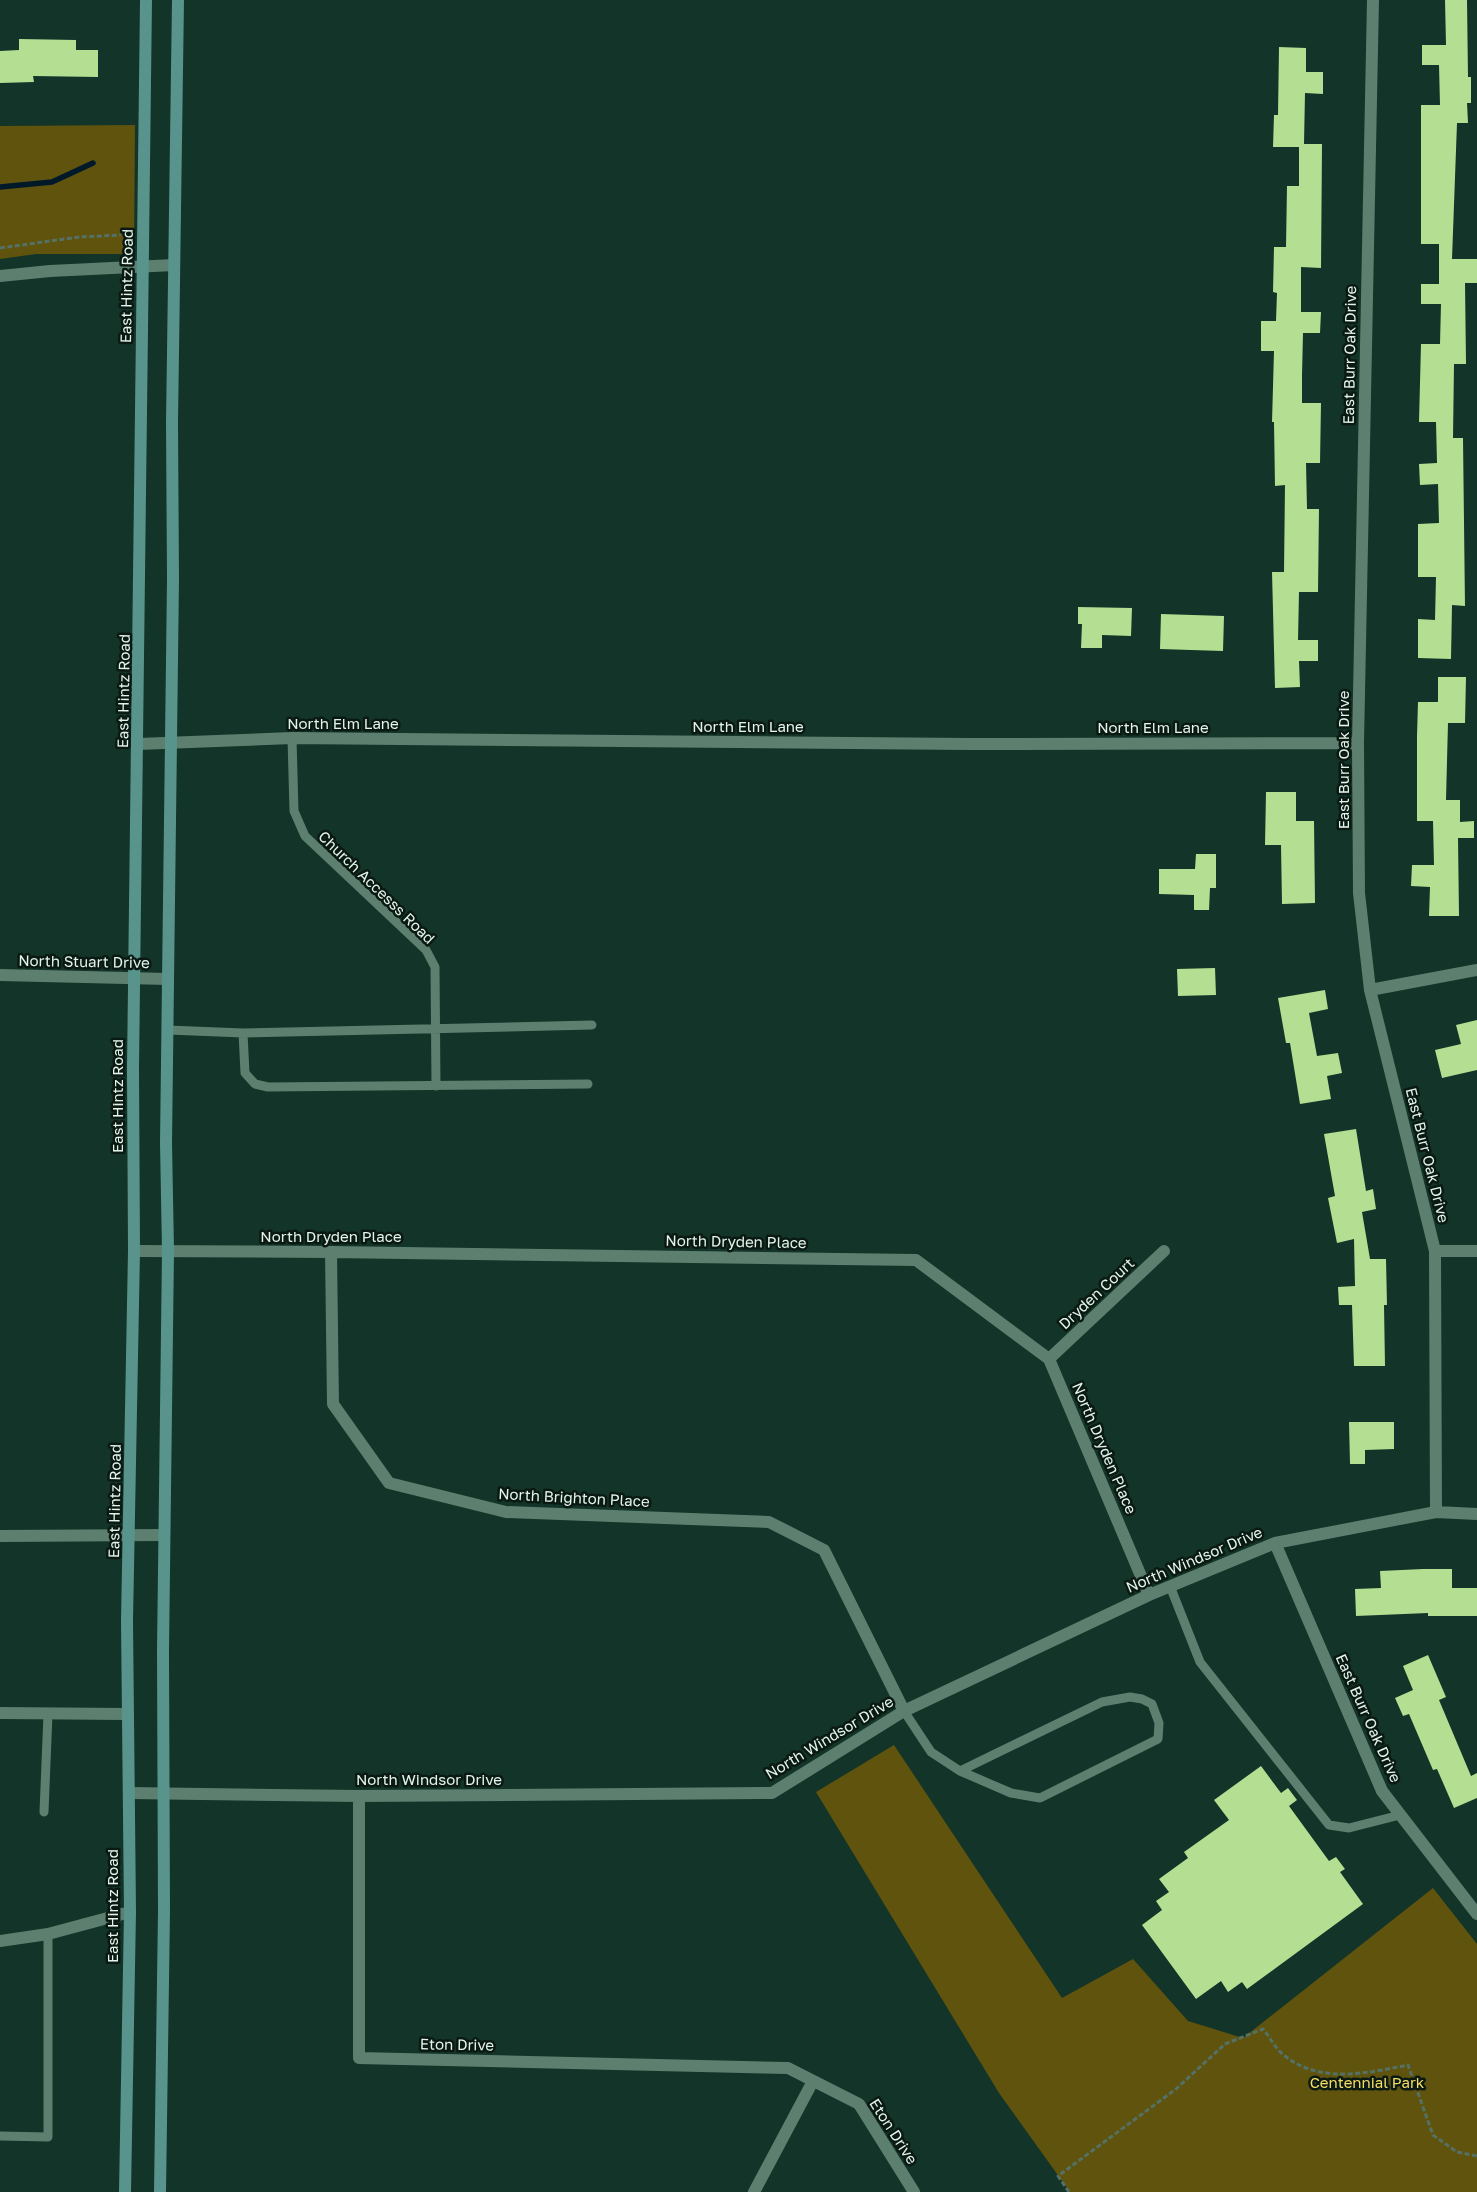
<svg xmlns="http://www.w3.org/2000/svg" width="1477" height="2192" viewBox="0 0 1477 2192" font-family="'Golos Text',sans-serif">
<rect width="100%" height="100%" fill="#133428"/>
<path fill="#60530d" d="M 135,125 L 134,254 L 36,254 L 0,259 L 0,126 Z
M 894,1745 L 1062,1998 L 1133,1959 L 1188,2021 L 1243,2038 L 1433,1888 L 1477,1944 L 1477,2192 L 1070,2192 L 999,2093 L 816,1792 Z"/>
<g fill="none" stroke-linecap="round" stroke-linejoin="round">
<path stroke="#001928" stroke-width="5.5" d="M 0,187 L 52,182 L 93,163"/>
</g>
<path fill="#b4df92" d="M 1445,0 L 1467,0 L 1468,77 L 1471,77 L 1471,103 L 1467,103 L 1468,123 L 1457,123 L 1452,259 L 1477,259 L 1477,283 L 1465,283 L 1466,364 L 1454,364 L 1453,438 L 1463,438 L 1465,606 L 1452,605 L 1451,659 L 1418,658 L 1418,619 L 1435,620 L 1436,577 L 1418,577 L 1418,524 L 1439,523 L 1438,484 L 1420,485 L 1419,464 L 1437,463 L 1436,422 L 1419,422 L 1421,344 L 1440,344 L 1441,304 L 1421,304 L 1421,284 L 1439,284 L 1439,244 L 1421,244 L 1421,105 L 1440,105 L 1439,65 L 1422,65 L 1422,45 L 1446,45 Z
M 19,39 L 76,40 L 76,50 L 98,50 L 98,77 L 33,76 L 34,82 L 0,83 L 0,51 L 19,50 Z
M 1279,47 L 1306,48 L 1306,72 L 1323,72 L 1323,94 L 1305,93 L 1304,144 L 1322,144 L 1321,268 L 1301,267 L 1301,312 L 1321,312 L 1320,333 L 1303,333 L 1302,375 L 1302,403 L 1321,403 L 1320,463 L 1306,463 L 1307,509 L 1319,509 L 1318,592 L 1299,592 L 1298,640 L 1318,640 L 1318,661 L 1299,661 L 1300,687 L 1275,688 L 1272,572 L 1284,572 L 1285,485 L 1275,486 L 1274,422 L 1272,422 L 1274,351 L 1261,351 L 1261,321 L 1276,321 L 1277,293 L 1273,292 L 1274,247 L 1286,247 L 1287,186 L 1299,186 L 1299,147 L 1273,147 L 1274,115 L 1278,115 Z
M 1078,607 L 1132,608 L 1131,636 L 1102,635 L 1102,648 L 1081,648 L 1082,624 L 1078,624 Z
M 1161,614 L 1224,616 L 1223,651 L 1160,649 Z
M 1438,677 L 1466,677 L 1465,723 L 1448,723 L 1446,800 L 1460,800 L 1460,822 L 1474,821 L 1474,838 L 1458,838 L 1459,916 L 1429,916 L 1430,887 L 1411,886 L 1412,865 L 1434,865 L 1433,821 L 1417,821 L 1417,736 L 1418,702 L 1438,702 Z
M 1266,792 L 1296,792 L 1296,821 L 1314,821 L 1315,903 L 1282,904 L 1281,845 L 1265,845 Z
M 1196,854 L 1216,854 L 1216,888 L 1210,888 L 1209,910 L 1194,910 L 1194,895 L 1159,894 L 1159,869 L 1195,869 Z
M 1215,968 L 1216,995 L 1178,996 L 1177,969 Z
M 1325,990 L 1328,1009 L 1309,1013 L 1317,1056 L 1338,1053 L 1342,1073 L 1327,1076 L 1331,1099 L 1300,1104 L 1290,1043 L 1286,1043 L 1278,998 Z
M 1477,1020 L 1477,1070 L 1442,1078 L 1435,1050 L 1461,1044 L 1456,1025 Z
M 1356,1129 L 1366,1191 L 1373,1189 L 1376,1209 L 1362,1212 L 1370,1259 L 1386,1259 L 1387,1305 L 1384,1305 L 1385,1366 L 1354,1366 L 1352,1305 L 1339,1305 L 1338,1287 L 1355,1286 L 1354,1239 L 1337,1243 L 1328,1198 L 1335,1196 L 1324,1134 Z
M 1349,1422 L 1394,1422 L 1394,1449 L 1365,1450 L 1365,1464 L 1350,1464 Z
M 1423,1569 L 1452,1569 L 1452,1588 L 1477,1588 L 1477,1616 L 1428,1616 L 1428,1613 L 1356,1616 L 1355,1589 L 1381,1588 L 1380,1571 Z
M 1428,1655 L 1446,1697 L 1439,1700 L 1471,1776 L 1477,1773 L 1477,1798 L 1454,1808 L 1437,1769 L 1433,1770 L 1409,1714 L 1403,1716 L 1395,1698 L 1413,1690 L 1403,1666 Z
M 1261,1766 L 1281,1793 L 1288,1788 L 1297,1800 L 1289,1806 L 1329,1861 L 1336,1857 L 1345,1869 L 1340,1872 L 1363,1904 L 1247,1989 L 1242,1982 L 1228,1992 L 1221,1981 L 1196,1999 L 1142,1925 L 1162,1910 L 1156,1901 L 1169,1892 L 1159,1879 L 1188,1858 L 1184,1852 L 1229,1820 L 1214,1800 Z"/>
<g fill="none" stroke-linecap="round" stroke-linejoin="round">
<path stroke="#547166" stroke-width="3" stroke-dasharray="5 2.5" stroke-linecap="butt" d="M 0,248 L 79,237 L 121,235
M 1069,2192 L 1058,2176 L 1176,2089 L 1225,2044 L 1263,2029 C 1270,2037 1276,2050 1285,2056 C 1320,2084 1368,2073 1408,2065 L 1433,2135 L 1457,2152 L 1477,2156"/>
<path stroke="#5c7f70" stroke-width="9" d="M 292,738 L 294,811 L 305,836 L 426,950 L 435,967 L 436,1086
M 168,1030 L 243,1033 L 592,1025
M 243,1033 L 245,1073 L 255,1084 L 268,1087 L 588,1084
M 1170,1586 L 1200,1662 L 1329,1825 L 1349,1828 L 1400,1815
M 904,1711 L 931,1752 L 960,1771 L 1011,1793 L 1040,1798 L 1158,1739 L 1159,1723 L 1152,1704 L 1142,1699 L 1130,1697 L 1102,1702 L 960,1771
M 44,1812 L 48,1714
M 0,2136 L 48,2137 L 48,1934"/>
<path stroke="#5c7f70" stroke-width="12" d="M 1373,0 L 1358,743 L 1359,893 L 1370,990 L 1435,1251 L 1436,1512
M 0,276 L 50,271 L 174,265
M 138,744 L 292,738 L 970,744 L 1358,743
M 0,975 L 168,979
M 1370,990 L 1477,970
M 134,1251 L 331,1252 L 916,1260 L 1049,1359 L 1149,1595
M 1435,1251 L 1477,1251
M 331,1252 L 333,1404 L 389,1483 L 506,1512 L 769,1522 L 824,1550 L 904,1711
M 1049,1359 L 1164,1251
M 0,1536 L 164,1535
M 1275,1543 L 1382,1791 L 1477,1914
M 0,1713 L 126,1714
M 129,1793 L 359,1796 L 772,1793 L 904,1711 L 1149,1595 L 1275,1543 L 1436,1512 L 1477,1514
M 359,1796 L 359,2058 L 788,2068 L 859,2104 L 914,2192
M 0,1941 L 48,1934 L 130,1912
M 754,2192 L 813,2081"/>
<path stroke="#58948c" stroke-width="12" d="M 125,2192 L 130,1912 L 127,1621 L 134,1251 L 133,1069 L 146,0
M 160,2192 L 164,1911 L 163,1651 L 168,1251 L 166,1143 L 173,579 L 172,423 L 178,0"/>
</g>
<g text-anchor="middle" dominant-baseline="central" stroke-width="5" stroke-linejoin="round" paint-order="stroke">
<g font-size="15" fill="#e2f5ec" stroke="#0b1913">
<text transform="translate(126 286) rotate(-89)">East Hintz Road</text>
<text transform="translate(1349 355) rotate(-89)">East Burr Oak Drive</text>
<text transform="translate(123 691) rotate(-89)">East Hintz Road</text>
<text x="343" y="723">North Elm Lane</text>
<text x="748" y="726">North Elm Lane</text>
<text x="1153" y="727">North Elm Lane</text>
<text transform="translate(1343 760) rotate(-90)">East Burr Oak Drive</text>
<text transform="translate(377 887) rotate(44)">Church Accesss Road</text>
<text transform="translate(84 961) rotate(1)">North Stuart Drive</text>
<text transform="translate(117 1096) rotate(-90)">East Hintz Road</text>
<text transform="translate(1428 1155) rotate(76)">East Burr Oak Drive</text>
<text x="331" y="1236">North Dryden Place</text>
<text transform="translate(736 1241) rotate(1)">North Dryden Place</text>
<text transform="translate(1096 1293) rotate(-43)">Dryden Court</text>
<text transform="translate(1105 1448) rotate(67)">North Dryden Place</text>
<text transform="translate(574 1497) rotate(3)">North Brighton Place</text>
<text transform="translate(114 1501) rotate(-89)">East Hintz Road</text>
<text transform="translate(1194 1559) rotate(-23)">North Windsor Drive</text>
<text transform="translate(1369 1718) rotate(66)">East Burr Oak Drive</text>
<text transform="translate(829 1737) rotate(-31)">North Windsor Drive</text>
<text x="429" y="1779">North Windsor Drive</text>
<text transform="translate(112 1906) rotate(-90)">East Hintz Road</text>
<text transform="translate(457 2044) rotate(1)">Eton Drive</text>
<text transform="translate(894 2131) rotate(57)">Eton Drive</text>
</g>
<g font-size="15" fill="#f6dd64" stroke="#0b1913">
<text x="1367" y="2082">Centennial Park</text>
</g>
</g>
</svg>
